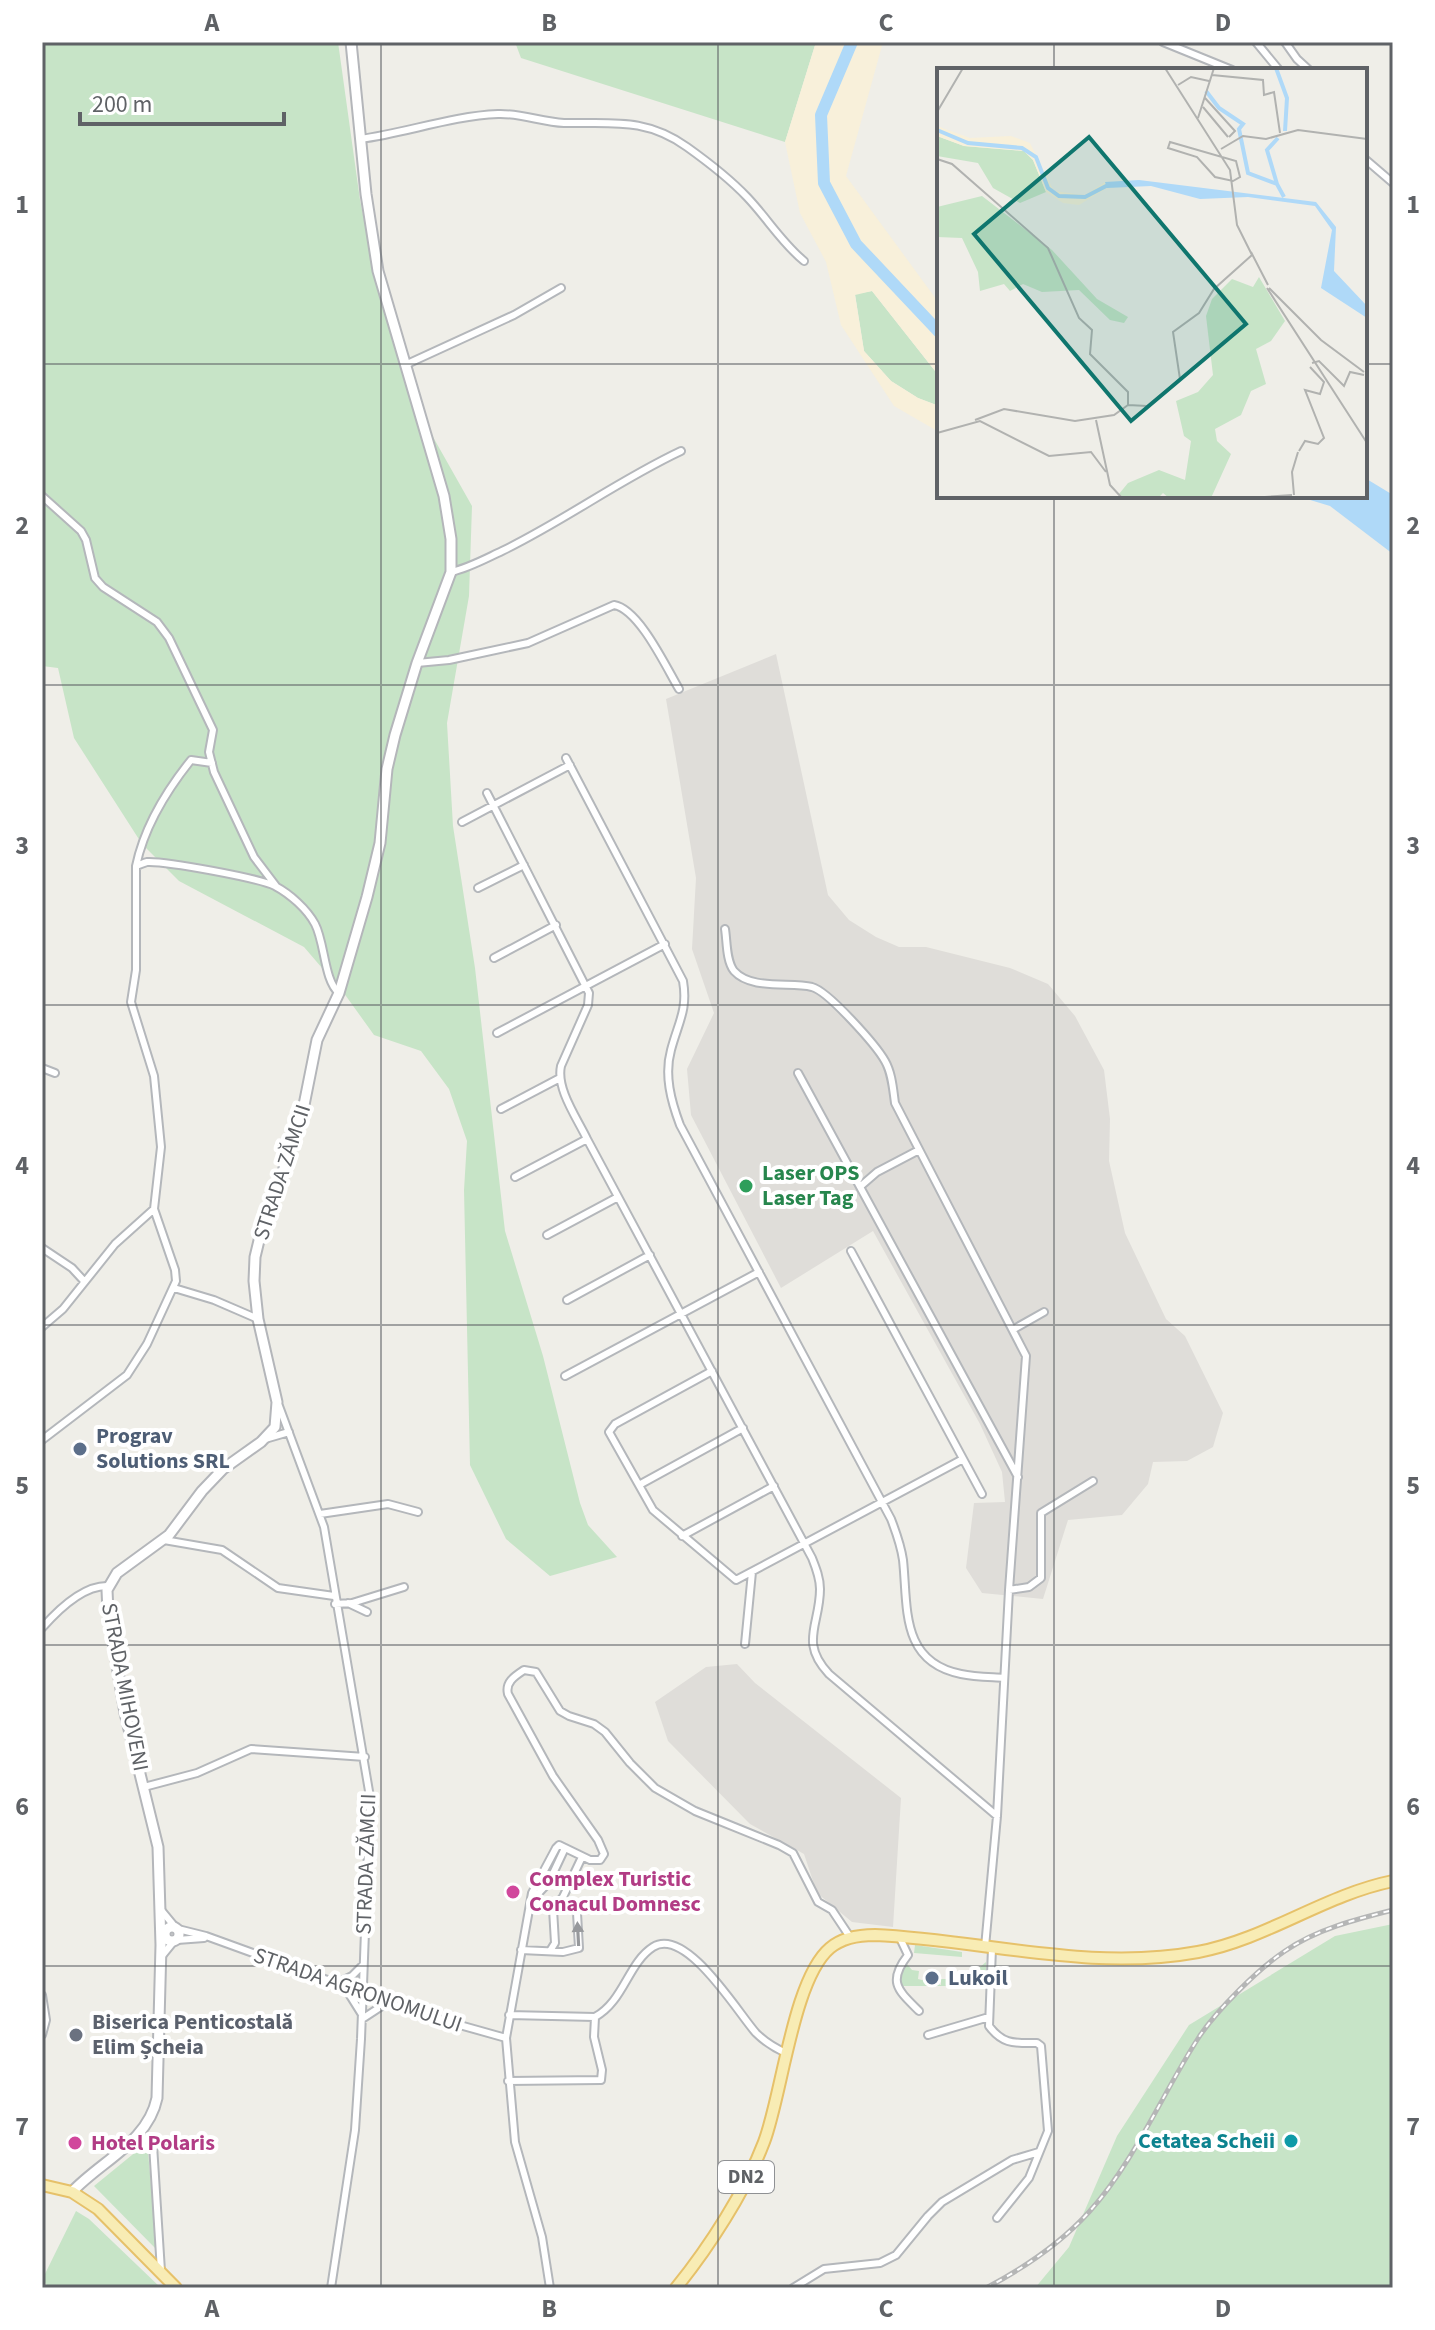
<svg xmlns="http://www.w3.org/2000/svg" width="1435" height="2330" viewBox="0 0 1435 2330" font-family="'Source Sans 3',sans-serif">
<rect width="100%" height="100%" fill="#efeee8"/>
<path fill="#dfddd9" d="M 776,654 L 828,895 L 849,920 L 876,937 L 899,947 L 926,947 L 1010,968 L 1048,984 L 1075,1016 L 1104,1070 L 1110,1119 L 1109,1161 L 1125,1233 L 1166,1319 L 1185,1336 L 1223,1413 L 1213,1447 L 1187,1461 L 1153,1462 L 1148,1484 L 1122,1515 L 1068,1520 L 1043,1599 L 982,1593 L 966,1568 L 974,1503 L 1005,1502 L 1002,1472 L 980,1424 L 873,1231 L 781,1288 L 691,1115 L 687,1069 L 714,1013 L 692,949 L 696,878 L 666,699 Z
M 737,1664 L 755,1683 L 901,1798 L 893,1927 L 852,1922 L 817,1893 L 804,1854 L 750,1824 L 668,1741 L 655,1702 L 706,1667 Z"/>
<path fill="#c7e4c7" d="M 42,42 L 338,42 L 360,200 L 380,298 L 411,398 L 472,506 L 469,596 L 447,723 L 453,826 L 475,968 L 505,1231 L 543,1356 L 580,1503 L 588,1525 L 617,1557 L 550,1576 L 506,1539 L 470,1465 L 464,1190 L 467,1141 L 449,1089 L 421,1051 L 374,1035 L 346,996 L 304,947 L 179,881 L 142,844 L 74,738 L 58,668 L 42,666 Z
M 515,42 L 816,42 L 785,142 L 521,58 Z
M 872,291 L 939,376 L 939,406 L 918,398 L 891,381 L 864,351 L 855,294 Z
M 1393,1924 L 1393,2288 L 1035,2288 L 1069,2247 L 1117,2136 L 1189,2025 L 1335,1936 Z
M 915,1945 L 962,1952 L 962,1957 L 914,1953 Z
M 986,1962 L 986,1985 L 962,1985 L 962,1974 L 972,1974 Z
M 906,1963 L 912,1970 L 919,1971 L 918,1979 L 941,1985 L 941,1979 L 946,1979 L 946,1974 L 957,1974 L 956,1986 L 900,1986 L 897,1978 Z
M 143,2146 L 148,2152 L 157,2250 L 94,2186 Z
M 76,2211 L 89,2219 L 161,2288 L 48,2288 L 48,2286 L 42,2280 Z"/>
<path fill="#f8f0da" d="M 816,42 L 883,42 L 846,176 L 939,303 L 939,376 L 872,291 L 855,295 L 864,351 L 891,381 L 918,398 L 939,406 L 939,432 L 894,406 L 841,325 L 826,262 L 800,213 L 785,142 Z"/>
<path fill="#afd9f8" d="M 1365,478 L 1393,495 L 1393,554 L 1330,506 L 1297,496 L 1365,496 Z"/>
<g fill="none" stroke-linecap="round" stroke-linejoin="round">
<path stroke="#afd9f8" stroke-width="12" d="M 852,42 L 821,115 L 824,183 L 856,244 L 939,332"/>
<defs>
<path id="minor" d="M 1163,42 L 1232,70
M 1256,42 L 1279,70
M 1285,42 L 1297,59 L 1309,70
M 360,139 C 406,133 451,116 498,114 C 520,113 542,122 564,123 C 611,124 645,117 687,147 C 708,162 729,178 747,197 C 767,218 782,243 804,261
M 1365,159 L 1393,183
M 405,365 L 514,315 L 561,288
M 42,496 L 81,531 L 86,540 L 95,578 L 103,587 L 157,622 L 169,638 L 213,730 L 209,752 L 214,772 L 254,857 L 276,886
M 451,572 C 469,568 485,559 502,551 C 564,521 619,480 681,451
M 417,663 L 449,660 L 528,643 L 614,605 C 639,609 666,667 679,689
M 566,758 L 683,981 C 688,1010 678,1023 671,1050 C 664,1075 671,1101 680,1125 L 891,1519 C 896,1532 901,1546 903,1560 C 908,1607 900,1662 961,1674 C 975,1677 990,1677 1004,1678
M 487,793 L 589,993 L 588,1005 L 561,1066 C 556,1089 577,1118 587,1139 L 812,1558 C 816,1568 820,1578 820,1589 C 820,1625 799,1642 829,1674 L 997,1816
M 462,822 L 570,765
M 136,866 C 144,828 167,790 191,760 L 212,763
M 478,888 L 524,865
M 725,929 C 727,941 726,961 734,971 C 751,990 789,982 812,987 C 828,991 876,1045 885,1061 C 892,1073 893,1089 895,1103 L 1026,1356 L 1009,1590 L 997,1816 L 985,1947
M 494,958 L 556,925
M 497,1033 L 665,944
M 42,1068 L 55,1073
M 798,1073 L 1018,1477
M 501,1109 L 560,1078
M 515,1177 L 587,1139
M 862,1185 L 877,1172 L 919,1150
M 547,1235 L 618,1197
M 42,1248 L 72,1268 L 84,1281
M 851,1251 L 982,1494
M 174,1288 L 214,1300 L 258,1319
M 567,1300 L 650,1255
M 42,1327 L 63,1309 L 115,1244 L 154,1209
M 1014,1329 L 1044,1312
M 712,1371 L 615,1424 L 609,1432 L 653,1510 L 736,1580 L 963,1459
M 565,1376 L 759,1272
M 279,1406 L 324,1527 L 370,1797 L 361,2039 L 355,2130 L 331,2288
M 265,1439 L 289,1432
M 42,1440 L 127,1375 L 147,1344 L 176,1281 L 175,1270 L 154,1209 L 161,1147 L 154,1076 L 131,1002 L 136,970 L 136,866 C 140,865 143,863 147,862 C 166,861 258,878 275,886 C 290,894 307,909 315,924 C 325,943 324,981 339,993
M 639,1485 L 743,1428
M 320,1514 L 388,1504 L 418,1512
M 682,1536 L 774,1486
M 164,1540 L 222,1550 L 278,1588 L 334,1596
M 1009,1590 L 1029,1587 L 1041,1578 L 1041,1513 L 1093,1481
M 348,1603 L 367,1612
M 335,1604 L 352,1603 L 404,1587
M 42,1628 C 57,1611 83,1585 108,1586
M 745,1644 L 752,1572
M 144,1787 L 197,1773 L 251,1749 L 365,1757
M 533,1899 L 549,1882 L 565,1848
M 161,1910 L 175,1927
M 178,1929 L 206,1936 L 424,2015 L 506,2038
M 899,1936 L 908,1955 C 887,1982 898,1990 919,2011
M 177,1940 L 204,1938
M 992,1948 L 989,2026 C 1003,2045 1015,2043 1037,2043 L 1041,2046 L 1048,2131 L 1029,2178 L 997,2218
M 521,1950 L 563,1952 L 579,1948 L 577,1913 L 566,1903 L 563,1897
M 550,1951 L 555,1943 L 553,1909 L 563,1897 L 582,1857
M 161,1957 L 174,1941
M 337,1983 L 352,1976 L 363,1965
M 346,1989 L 361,2013
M 42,1995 L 46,2020 L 42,2035
M 509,2015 L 595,2017 C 624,2001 628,1963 653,1947 C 686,1926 738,2013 756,2033 C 765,2042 775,2048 786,2053
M 362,2019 L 388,2002
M 928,2035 L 989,2017
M 508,2081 L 601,2080 L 602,2070 L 594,2037 L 595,2017
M 135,2138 L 151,2140 L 153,2145 L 161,2271
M 550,2288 L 542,2237 L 515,2142 L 506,2038 L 532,1893 L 556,1848 L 559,1845 L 590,1860 L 600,1860 L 604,1854 L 598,1840 L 553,1776 L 508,1694 C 505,1682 515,1676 524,1670 L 536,1672 L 560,1711 L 569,1716 L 594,1724 L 605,1732 L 630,1763 L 655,1788 L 695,1811 L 779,1845 L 793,1853 L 818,1902 L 832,1910 L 850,1937
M 793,2288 L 824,2269 L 880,2263 L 896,2255 L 928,2216 L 942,2202 L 1012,2160 L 1039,2152"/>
<path id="secondary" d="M165 1934a7 7 0 1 1 14 0a7 7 0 1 1-14 0Z
M 72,2192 C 101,2161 148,2142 157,2098 L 161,1945 L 158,1847 L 125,1713 L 108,1612 L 107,1590 L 117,1573 L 169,1535 L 202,1491 L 223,1469 L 261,1442 L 275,1427 L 277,1402 L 258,1319 L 254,1281 L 255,1257 L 262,1228 L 300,1125 L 317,1040 L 339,993 L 367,897 L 380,843 L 387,769 L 395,735 L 417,663 L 451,572 L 451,539 L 444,496 L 378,271 L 366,194 L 351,42"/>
<path id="primary" d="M 42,2185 L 72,2192 L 98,2209 L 176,2288
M 676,2288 C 709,2247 745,2192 764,2142 C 782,2095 793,1979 830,1948 C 843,1937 859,1935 875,1935 C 984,1940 1089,1972 1198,1952 C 1267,1939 1324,1895 1393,1881"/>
</defs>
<use href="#minor" stroke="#b4b7bb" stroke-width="10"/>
<use href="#secondary" stroke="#b4b6ba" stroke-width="13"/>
<use href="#primary" stroke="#e6c16a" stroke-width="14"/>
<use href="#minor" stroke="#fff" stroke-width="6"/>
<use href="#secondary" stroke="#fff" stroke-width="9"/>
<use href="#primary" stroke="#f8ecb4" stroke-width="10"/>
<defs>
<path id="rail" d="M 986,2288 C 1024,2268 1060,2244 1089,2212 C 1135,2161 1162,2094 1199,2037 C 1217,2010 1258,1969 1285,1951 C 1317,1929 1357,1919 1393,1910"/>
</defs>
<use href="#rail" stroke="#b5b6b6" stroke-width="5"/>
<use href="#rail" stroke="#fff" stroke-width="2" stroke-dasharray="6" stroke-linecap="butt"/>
</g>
<defs><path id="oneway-solid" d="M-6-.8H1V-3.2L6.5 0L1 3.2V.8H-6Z" transform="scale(2)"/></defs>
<use fill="#97999c" href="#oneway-solid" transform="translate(578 1934) rotate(-93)"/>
<path fill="none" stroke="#5f6266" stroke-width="2" stroke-opacity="0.55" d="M 381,42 L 381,2288M 718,42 L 718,2288M 1054,42 L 1054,70M 42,364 L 939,364M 1365,364 L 1393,364M 1054,496 L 1054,2288M 42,685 L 1393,685M 42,1005 L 1393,1005M 42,1325 L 1393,1325M 42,1645 L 1393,1645M 42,1966 L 1393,1966"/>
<circle fill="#2e9e5b" stroke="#fff" stroke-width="3" cx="746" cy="1186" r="8"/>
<g fill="#5c6f8a" stroke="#fff" stroke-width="3">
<circle cx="80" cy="1449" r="8"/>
<circle cx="932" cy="1978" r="8"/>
</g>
<g fill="#d1479c" stroke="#fff" stroke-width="3">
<circle cx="513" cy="1892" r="8"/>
<circle cx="75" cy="2143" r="8"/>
</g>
<circle fill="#6b7280" stroke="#fff" stroke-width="3" cx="76" cy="2035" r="8"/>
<circle fill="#0f9aa8" stroke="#fff" stroke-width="3" cx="1291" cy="2141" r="8"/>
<g text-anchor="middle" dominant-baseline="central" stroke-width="8" stroke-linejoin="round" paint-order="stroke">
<rect fill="#fff" stroke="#8f9194" stroke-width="2" x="718" y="2161" width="56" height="32" rx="6"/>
<g font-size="20" font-weight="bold" fill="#5f6266">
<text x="746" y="2177">DN2</text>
</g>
<g font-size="22" fill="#5f6266" stroke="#fff">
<text transform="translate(282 1172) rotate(-72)">STRADA ZĂMCII</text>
<text transform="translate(125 1687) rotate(79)">STRADA MIHOVENI</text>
<text transform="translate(366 1864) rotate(-88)">STRADA ZĂMCII</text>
<text transform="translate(358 1990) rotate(19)">STRADA AGRONOMULUI</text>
</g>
<g font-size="22" font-weight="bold" fill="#27864d" stroke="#fff" text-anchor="start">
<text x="762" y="1173">Laser OPS<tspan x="762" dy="25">Laser Tag</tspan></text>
</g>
<g font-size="22" font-weight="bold" fill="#4e5e75" stroke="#fff" text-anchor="start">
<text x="96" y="1436">Prograv<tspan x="96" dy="25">Solutions SRL</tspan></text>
<text x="948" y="1978">Lukoil</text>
</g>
<g font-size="22" font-weight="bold" fill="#b23c85" stroke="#fff" text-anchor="start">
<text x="529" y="1879">Complex Turistic<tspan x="529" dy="25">Conacul Domnesc</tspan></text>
<text x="91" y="2143">Hotel Polaris</text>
</g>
<g font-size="22" font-weight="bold" fill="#5b616d" stroke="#fff" text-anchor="start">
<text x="92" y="2022">Biserica Penticostală<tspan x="92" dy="25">Elim Șcheia</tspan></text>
</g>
<g font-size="22" font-weight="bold" fill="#0d838f" stroke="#fff" text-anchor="end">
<text x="1275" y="2141">Cetatea Scheii</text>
</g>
</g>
<g transform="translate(937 68)">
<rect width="430" height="430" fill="#efeee8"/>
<path d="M 0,68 L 27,78 L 87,83 L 96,92 L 109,124 L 83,135 L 56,120 L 41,95 L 0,88 ZM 45,128 L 115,182 L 160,231 L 191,249 L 187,255 L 173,252 L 142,222 L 105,224 L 86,216 L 73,223 L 67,216 L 43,223 L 41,204 L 25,170 L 0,169 L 0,139 ZM 322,209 L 348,253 L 334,273 L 319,281 L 329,316 L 314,323 L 304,347 L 278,361 L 280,373 L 294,386 L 274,430 L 232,430 L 226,425 L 221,430 L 187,430 L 182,426 L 191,415 L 222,402 L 248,412 L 254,373 L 247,368 L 239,333 L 261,324 L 276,307 L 269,248 L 275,231 L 295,211 L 316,219 Z" fill="#c7e4c7"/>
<path d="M 0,58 L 33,70 L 74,68 L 93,75 L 117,123 L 148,127 L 168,114 L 170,120 L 142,137 L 126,135 L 109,124 L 96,92 L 87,83 L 27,78 L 0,68 Z" fill="#f8f0da"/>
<path d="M 202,112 L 379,134 L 399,159 L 397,203 L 430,238 L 430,250 L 384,220 L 395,162 L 378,138 L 311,129 L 263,131 L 214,118 L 170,120 L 168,114 Z" fill="#afd9f8"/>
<path fill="none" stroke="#afd9f8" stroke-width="4" d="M 339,0 L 350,30 L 348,63M 269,23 L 282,40 L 306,56 L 302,61 L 311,105 L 340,116 L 347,129M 0,62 L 31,75 L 85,80 L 99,89 L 111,120 L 122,128 L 148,129 L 173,116M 340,116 L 330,82 L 341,70"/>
<path fill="none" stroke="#b1b2b0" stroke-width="2" d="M 228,0 L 293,102 L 300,157 L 315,187M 275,7 L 326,12 L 327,27 L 337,24 L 343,65M 241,17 L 254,9 L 272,13M 268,30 L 298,63 L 292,69M 266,39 L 291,69M 0,44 L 26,0M 261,50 L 277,0M 233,74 L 299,93 L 303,109 L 296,113 L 278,109 L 260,89 L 231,80 ZM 284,81 L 306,68 L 329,71 L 361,62 L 430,71M 0,91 L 15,96 L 111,180 L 142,250 L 155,262 L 153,286 L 191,324 L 191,337M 314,184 L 331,217M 330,220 L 430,375M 332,220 L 384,272 L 427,304M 375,295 L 382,293 L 407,318 L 413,304 L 427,307M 191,337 L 210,338 L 243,311 L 236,264 L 262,245 L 277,221 L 315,187M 38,352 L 67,341 L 138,353 L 177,347 L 191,337M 159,352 L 173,417 L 185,430M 0,365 L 43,353 L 112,388 L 154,384 L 169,404M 362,383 L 368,373 L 381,376 L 387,370 L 368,322 L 383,326 L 387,314 L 373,299M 357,427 L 355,404 L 361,384M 313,430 L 355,427"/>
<path fill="#0f766e" fill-opacity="0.15" stroke="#0f766e" stroke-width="4" d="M 152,69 L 309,256 L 194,353 L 37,166 Z"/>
<rect width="430" height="430" fill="none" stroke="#5f6266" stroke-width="4"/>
</g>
<rect width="1435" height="2330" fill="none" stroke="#ffffff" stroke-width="88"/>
<path d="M80 112v12h204v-12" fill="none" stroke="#5f6266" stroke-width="4"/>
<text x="92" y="112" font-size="24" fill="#5f6266" stroke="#ffffff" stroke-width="6" paint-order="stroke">200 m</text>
<rect x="44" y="44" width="1347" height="2242" fill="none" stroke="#5f6266" stroke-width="3"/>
<g font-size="26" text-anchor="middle" font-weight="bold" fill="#5f6266">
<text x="212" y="31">A</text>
<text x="549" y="31">B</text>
<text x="886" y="31">C</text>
<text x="1223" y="31">D</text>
<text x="22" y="213">1</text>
<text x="1413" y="213">1</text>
<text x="22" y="534">2</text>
<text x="1413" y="534">2</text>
<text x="22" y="854">3</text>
<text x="1413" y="854">3</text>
<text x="22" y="1174">4</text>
<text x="1413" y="1174">4</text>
<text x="22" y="1494">5</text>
<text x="1413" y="1494">5</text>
<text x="22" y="1815">6</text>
<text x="1413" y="1815">6</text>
<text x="22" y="2135">7</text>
<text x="1413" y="2135">7</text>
<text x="212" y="2317">A</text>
<text x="549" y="2317">B</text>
<text x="886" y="2317">C</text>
<text x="1223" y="2317">D</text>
</g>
</svg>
